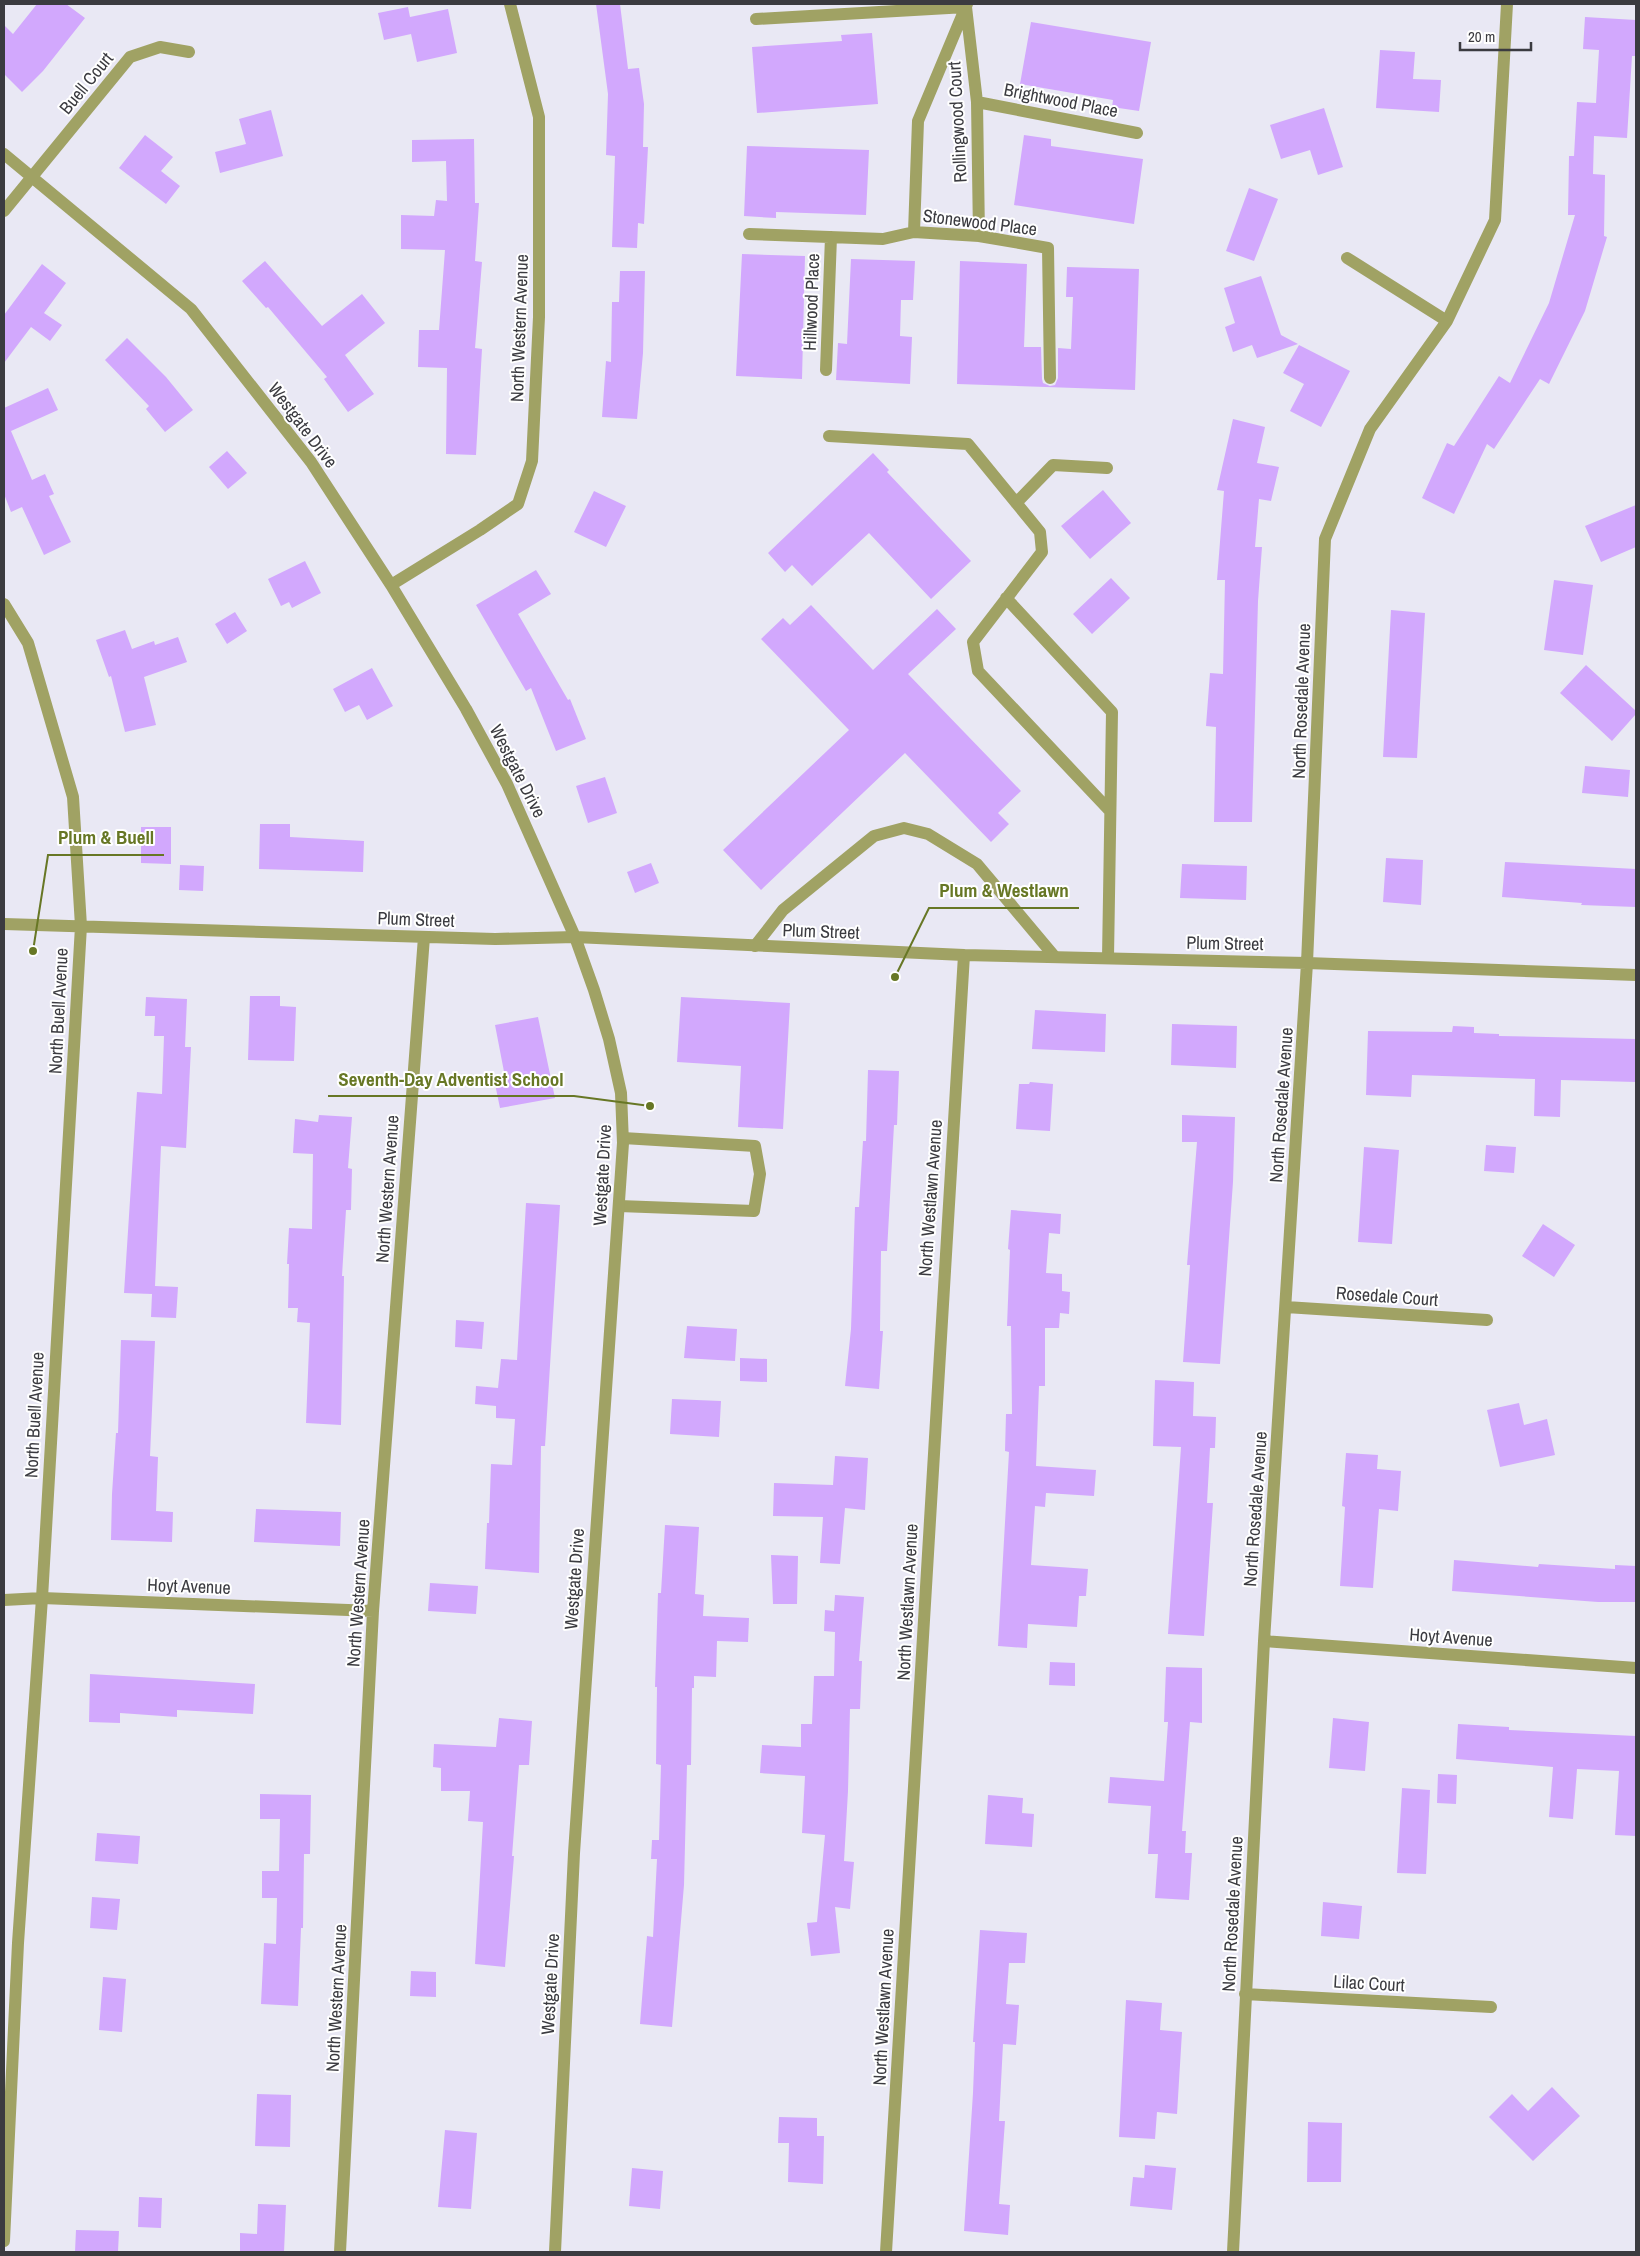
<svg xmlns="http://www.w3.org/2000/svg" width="1640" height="2256" viewBox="0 0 1640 2256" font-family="'Archivo Narrow',sans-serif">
<rect width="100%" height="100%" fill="#e9e8f4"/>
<path fill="#d2a8fd" d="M 37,4 L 66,4 L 85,18 L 43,71 L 22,92 L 4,74 L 4,25 L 13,34 Z
M 596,4 L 620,4 L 628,69 L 639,68 L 644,104 L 643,147 L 648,147 L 644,224 L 638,223 L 637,248 L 612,247 L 615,156 L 606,155 L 608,94 Z
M 408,7 L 410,17 L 448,9 L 457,53 L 417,62 L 411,34 L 384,40 L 378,13 Z
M 1585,17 L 1636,20 L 1636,56 L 1632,56 L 1627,138 L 1594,136 L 1593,174 L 1605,175 L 1604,236 L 1607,237 L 1585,311 L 1549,384 L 1540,379 L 1494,449 L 1487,444 L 1454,514 L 1422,498 L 1447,443 L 1454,446 L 1499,376 L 1510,383 L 1549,303 L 1575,215 L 1568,215 L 1569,156 L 1574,156 L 1577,102 L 1596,103 L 1599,50 L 1583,49 Z
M 1031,22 L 1151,42 L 1139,111 L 1112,107 L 1113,100 L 1020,84 Z
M 872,33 L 878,104 L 757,113 L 752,47 L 842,41 L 841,35 Z
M 1380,50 L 1415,52 L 1413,79 L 1441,80 L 1439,112 L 1376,108 Z
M 1324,108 L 1343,167 L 1318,175 L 1310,150 L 1281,159 L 1270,125 Z
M 271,110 L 283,156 L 220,173 L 215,152 L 246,144 L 239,119 Z
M 145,135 L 173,157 L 161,171 L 180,186 L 166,204 L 119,168 Z
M 1024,135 L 1051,139 L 1051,146 L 1143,159 L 1134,224 L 1014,205 Z
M 474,139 L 475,203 L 479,203 L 475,261 L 482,262 L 475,348 L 482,349 L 476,455 L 446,454 L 447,368 L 418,367 L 419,330 L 439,330 L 445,250 L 401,249 L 401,215 L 434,216 L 436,200 L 447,201 L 446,161 L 412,162 L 412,140 Z
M 747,146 L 869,150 L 866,215 L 776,212 L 776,218 L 744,216 Z
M 1249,188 L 1278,199 L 1254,261 L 1226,251 Z
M 742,254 L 805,256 L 802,379 L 736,376 Z
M 851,259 L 915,261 L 913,300 L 901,300 L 900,336 L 912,337 L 910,384 L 836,380 L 838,343 L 847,344 Z
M 265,261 L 322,326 L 362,294 L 385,323 L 345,355 L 374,394 L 348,412 L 324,379 L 327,377 L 268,307 L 266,308 L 242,281 Z
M 960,261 L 1027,264 L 1024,347 L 1041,347 L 1042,379 L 1043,383 L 1050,386 L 1055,385 L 1058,378 L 1058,348 L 1071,349 L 1073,297 L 1066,297 L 1067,267 L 1139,269 L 1135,390 L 957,384 Z
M 42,264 L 66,283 L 44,313 L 62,325 L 50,341 L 31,327 L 4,363 L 4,315 Z
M 620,271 L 645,271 L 643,353 L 637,419 L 602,417 L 606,361 L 611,362 L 612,302 L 619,302 Z
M 1261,276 L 1281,335 L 1298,344 L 1257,358 L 1252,345 L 1233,352 L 1225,327 L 1235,323 L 1224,288 Z
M 127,338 L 166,377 L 193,410 L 165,432 L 146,409 L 149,406 L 105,360 Z
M 1299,345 L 1350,371 L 1321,427 L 1290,411 L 1304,384 L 1283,373 Z
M 48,388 L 58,410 L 11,431 L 32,480 L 45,474 L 54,494 L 49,496 L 71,542 L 44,555 L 22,507 L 11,512 L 4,494 L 4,408 Z
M 1233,419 L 1265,427 L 1257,463 L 1279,467 L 1271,501 L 1259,499 L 1255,547 L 1262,547 L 1258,601 L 1252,822 L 1214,822 L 1216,727 L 1206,726 L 1210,673 L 1223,674 L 1225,580 L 1217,580 L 1224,491 L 1217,490 Z
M 227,451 L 247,473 L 228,489 L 209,467 Z
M 873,453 L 889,470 L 887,472 L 971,561 L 931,599 L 869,533 L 812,586 L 792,565 L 785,572 L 768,553 Z
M 1103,490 L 1131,523 L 1090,559 L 1061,526 Z
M 594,491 L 626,506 L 606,547 L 574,532 Z
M 1636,505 L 1636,547 L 1601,562 L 1585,526 Z
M 305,561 L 321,593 L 292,608 L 289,602 L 281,606 L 268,579 Z
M 536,570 L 551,594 L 518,614 L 568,700 L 570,699 L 586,739 L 556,751 L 531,688 L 526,691 L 476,605 Z
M 1111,578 L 1130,598 L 1092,634 L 1073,614 Z
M 1554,580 L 1593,585 L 1583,655 L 1544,650 Z
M 811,605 L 873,670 L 937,609 L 956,629 L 908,674 L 1021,791 L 998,813 L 1009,824 L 991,842 L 905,753 L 761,890 L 723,850 L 849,730 L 761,639 L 783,618 L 790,625 Z
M 1391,610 L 1425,613 L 1417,758 L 1383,757 Z
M 235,612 L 247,631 L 227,644 L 215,624 Z
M 125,630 L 132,649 L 154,641 L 155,645 L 178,637 L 187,662 L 144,677 L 156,725 L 125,732 L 111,676 L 109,677 L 96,640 Z
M 1586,665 L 1636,711 L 1636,714 L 1612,741 L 1560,693 Z
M 372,668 L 393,706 L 367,720 L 359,705 L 345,712 L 333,689 Z
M 1585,766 L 1630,770 L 1628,797 L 1582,793 Z
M 605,777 L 617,813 L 588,823 L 576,786 Z
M 260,824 L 290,824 L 290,837 L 364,841 L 363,872 L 259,869 Z
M 141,827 L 171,827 L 171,864 L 141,863 Z
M 1386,858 L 1423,860 L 1421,905 L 1383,902 Z
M 1505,862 L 1636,869 L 1636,907 L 1581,905 L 1582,903 L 1502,897 Z
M 651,863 L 659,883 L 635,893 L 627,872 Z
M 1182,864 L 1247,866 L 1246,900 L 1180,898 Z
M 180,865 L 204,866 L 203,891 L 179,890 Z
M 250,996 L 280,996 L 280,1006 L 296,1007 L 294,1061 L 248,1060 Z
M 146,997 L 187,999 L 185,1047 L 191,1047 L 186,1148 L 161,1146 L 155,1286 L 178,1287 L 176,1318 L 151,1317 L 152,1294 L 124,1293 L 137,1092 L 162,1094 L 164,1036 L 154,1036 L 155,1016 L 145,1016 Z
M 681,997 L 790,1003 L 783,1129 L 738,1127 L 741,1066 L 677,1062 Z
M 1035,1010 L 1106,1014 L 1105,1052 L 1032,1049 Z
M 538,1017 L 555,1098 L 500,1108 L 495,1084 L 506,1082 L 495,1025 Z
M 1172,1024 L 1237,1026 L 1236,1068 L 1171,1065 Z
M 1453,1026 L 1474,1027 L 1474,1033 L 1499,1034 L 1499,1036 L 1636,1039 L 1636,1082 L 1561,1080 L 1560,1117 L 1534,1116 L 1535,1079 L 1412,1075 L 1411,1097 L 1366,1095 L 1368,1031 L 1452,1032 Z
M 868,1070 L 899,1071 L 897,1125 L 894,1125 L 887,1251 L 881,1251 L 880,1331 L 883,1331 L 879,1389 L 845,1386 L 851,1329 L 855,1207 L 859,1207 L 863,1141 L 866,1141 Z
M 1030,1082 L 1053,1084 L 1050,1131 L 1016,1129 L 1019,1084 L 1029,1084 Z
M 319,1115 L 352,1117 L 348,1168 L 352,1169 L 351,1210 L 346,1210 L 342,1276 L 344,1276 L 341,1425 L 306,1423 L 310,1323 L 297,1322 L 298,1308 L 288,1308 L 289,1264 L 287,1264 L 289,1228 L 312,1229 L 313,1154 L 293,1153 L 295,1119 L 318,1122 Z
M 1182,1115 L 1235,1117 L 1233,1182 L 1220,1364 L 1183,1362 L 1190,1265 L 1187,1265 L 1197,1142 L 1182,1142 Z
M 1486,1145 L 1516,1147 L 1514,1173 L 1484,1171 Z
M 1364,1147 L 1399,1150 L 1392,1244 L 1358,1242 Z
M 526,1203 L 560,1205 L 545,1446 L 541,1446 L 539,1573 L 485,1569 L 487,1523 L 489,1523 L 491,1464 L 512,1465 L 515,1419 L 496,1418 L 496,1406 L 475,1404 L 476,1386 L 498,1388 L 501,1359 L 517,1360 Z
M 1011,1210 L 1061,1214 L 1060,1234 L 1049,1233 L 1046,1273 L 1062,1274 L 1062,1291 L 1070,1292 L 1069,1314 L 1060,1313 L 1059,1328 L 1045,1328 L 1045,1386 L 1039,1386 L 1036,1466 L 1096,1470 L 1094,1496 L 1046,1493 L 1045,1507 L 1035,1506 L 1031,1565 L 1088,1569 L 1086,1596 L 1079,1596 L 1077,1627 L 1028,1624 L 1027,1648 L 998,1646 L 1009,1452 L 1005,1451 L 1006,1414 L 1012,1414 L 1011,1326 L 1007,1326 L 1010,1250 L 1008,1249 Z
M 1543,1224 L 1575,1245 L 1554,1277 L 1522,1256 Z
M 456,1320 L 484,1322 L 482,1349 L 455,1347 Z
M 687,1326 L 737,1329 L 735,1361 L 684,1358 Z
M 121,1340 L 155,1341 L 150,1456 L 158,1457 L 156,1511 L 173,1512 L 172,1542 L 111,1540 L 112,1494 L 116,1433 L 118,1433 Z
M 740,1358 L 767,1359 L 767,1382 L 740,1381 Z
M 1155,1380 L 1194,1382 L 1193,1416 L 1216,1417 L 1215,1448 L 1210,1448 L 1207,1503 L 1213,1503 L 1204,1636 L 1168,1634 L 1181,1447 L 1153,1446 Z
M 672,1399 L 721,1401 L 719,1437 L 670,1434 Z
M 1519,1403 L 1524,1425 L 1547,1419 L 1555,1455 L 1500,1467 L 1487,1410 Z
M 1346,1453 L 1378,1455 L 1377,1469 L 1401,1471 L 1398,1511 L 1379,1509 L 1373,1588 L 1340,1586 L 1345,1507 L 1342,1506 Z
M 835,1456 L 868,1458 L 865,1510 L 845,1508 L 840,1564 L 820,1563 L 823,1517 L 773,1516 L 774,1483 L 833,1485 Z
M 256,1509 L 341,1512 L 340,1546 L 254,1542 Z
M 665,1525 L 699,1527 L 695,1594 L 704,1595 L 703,1616 L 749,1618 L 748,1642 L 717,1641 L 716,1677 L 694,1676 L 694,1688 L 692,1688 L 691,1765 L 687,1765 L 684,1885 L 672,2027 L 640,2024 L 647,1936 L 653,1937 L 657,1859 L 651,1859 L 652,1840 L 659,1840 L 661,1765 L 656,1764 L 657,1687 L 655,1687 L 658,1593 L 661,1593 Z
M 771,1555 L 798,1556 L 797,1604 L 773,1604 Z
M 1454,1560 L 1538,1567 L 1539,1564 L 1615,1569 L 1615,1565 L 1636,1566 L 1636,1602 L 1598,1602 L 1452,1591 Z
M 430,1583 L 478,1586 L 476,1614 L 428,1611 Z
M 835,1595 L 864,1597 L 859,1661 L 862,1661 L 860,1709 L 850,1709 L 848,1791 L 844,1861 L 854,1862 L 850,1909 L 835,1907 L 840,1953 L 811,1956 L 807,1923 L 817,1922 L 825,1835 L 802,1833 L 805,1776 L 760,1773 L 762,1745 L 801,1747 L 801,1724 L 812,1724 L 814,1676 L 834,1676 L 835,1632 L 824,1631 L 825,1610 L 834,1611 Z
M 1050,1662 L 1075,1663 L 1075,1686 L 1049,1685 Z
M 1166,1667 L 1202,1668 L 1202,1723 L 1190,1722 L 1182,1831 L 1186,1831 L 1185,1853 L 1192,1853 L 1189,1900 L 1155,1898 L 1158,1854 L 1148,1854 L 1151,1806 L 1108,1803 L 1110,1777 L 1164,1781 L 1168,1722 L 1164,1722 Z
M 90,1674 L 255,1684 L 253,1714 L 177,1710 L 177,1717 L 120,1713 L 120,1723 L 89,1722 Z
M 499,1718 L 532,1721 L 529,1765 L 519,1765 L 512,1856 L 514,1856 L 505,1967 L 475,1964 L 483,1822 L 468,1821 L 470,1791 L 441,1791 L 441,1768 L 433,1767 L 434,1744 L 496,1747 Z
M 1333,1718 L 1369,1722 L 1365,1771 L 1329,1768 Z
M 1458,1724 L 1509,1727 L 1509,1730 L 1636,1736 L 1636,1836 L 1615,1835 L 1619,1771 L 1577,1769 L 1573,1819 L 1549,1817 L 1553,1767 L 1456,1759 Z
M 1438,1774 L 1457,1775 L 1456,1804 L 1437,1803 Z
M 1402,1788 L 1430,1790 L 1426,1874 L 1397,1873 Z
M 260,1794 L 311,1795 L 310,1854 L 304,1854 L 303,1928 L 301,1928 L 298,2006 L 261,2004 L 264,1943 L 276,1944 L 277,1898 L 262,1898 L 262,1871 L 279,1871 L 280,1819 L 260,1819 Z
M 988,1795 L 1023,1798 L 1022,1813 L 1034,1814 L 1032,1847 L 985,1844 Z
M 97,1833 L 140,1836 L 138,1864 L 95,1861 Z
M 92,1897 L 120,1899 L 117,1930 L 90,1928 Z
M 1323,1902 L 1362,1906 L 1359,1939 L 1321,1936 Z
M 980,1930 L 1027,1933 L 1025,1963 L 1009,1963 L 1006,2004 L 1019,2005 L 1016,2045 L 1003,2044 L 999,2121 L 1005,2121 L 999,2204 L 1010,2205 L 1008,2235 L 964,2231 L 973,2093 L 975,2042 L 973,2042 Z
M 411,1971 L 436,1972 L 436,1997 L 410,1996 Z
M 103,1977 L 126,1979 L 122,2032 L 99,2030 Z
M 1126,2000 L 1162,2003 L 1160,2030 L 1182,2032 L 1177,2114 L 1157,2112 L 1155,2139 L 1119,2137 Z
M 1552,2087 L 1580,2116 L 1533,2161 L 1489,2117 L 1512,2094 L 1528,2111 Z
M 257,2094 L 291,2095 L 290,2147 L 255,2146 Z
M 779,2117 L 817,2118 L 817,2136 L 824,2136 L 823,2184 L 788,2182 L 789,2143 L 778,2143 Z
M 1308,2122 L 1342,2123 L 1341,2182 L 1307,2182 Z
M 445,2130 L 477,2133 L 471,2209 L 438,2207 Z
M 1145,2165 L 1176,2168 L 1172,2210 L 1130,2206 L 1133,2177 L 1144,2178 Z
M 632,2168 L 663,2171 L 660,2209 L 629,2206 Z
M 139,2197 L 162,2198 L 161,2228 L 138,2227 Z
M 258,2204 L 286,2205 L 284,2252 L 240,2252 L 240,2233 L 257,2234 Z
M 76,2230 L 119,2231 L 118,2252 L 75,2252 Z"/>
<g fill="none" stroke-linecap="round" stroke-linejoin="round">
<path stroke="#a0a264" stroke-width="12" d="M 829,436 L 968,444 L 1040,532 L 1042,552 L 973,642 L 978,671 L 1110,811
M 1016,503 L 1053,465 L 1107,468
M 1006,598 L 1112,712 L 1108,958
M 755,946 L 783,910 L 874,836 L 904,828 L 928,834 L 977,864 L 1055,957
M 619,1206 L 754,1211 L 760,1174 L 755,1146 L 623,1138"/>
<path stroke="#a0a264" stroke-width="12" d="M 966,7 L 977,102 L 979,236
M 756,19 L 966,7
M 977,102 L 1137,133
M 4,154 L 191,309 L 311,462 L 391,585 L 466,709 L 507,784 L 575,937 L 594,990 L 609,1039 L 621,1093 L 623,1143 L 574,1853 L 555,2252
M 4,211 L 130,57 L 160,47 L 189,52
M 914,232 L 918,121 L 967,4
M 749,234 L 883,239 L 914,232 L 979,236 L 1048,248 L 1050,378
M 1347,258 L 1447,321
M 826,370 L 831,237
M 391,585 L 480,530 L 518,504 L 532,461 L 539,317 L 539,117 L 510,4
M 4,604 L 28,643 L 73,797 L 81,926 L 42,1598 L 18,1943 L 4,2241
M 4,924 L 495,939 L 575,937 L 964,955 L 1307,963 L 1636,975
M 1286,1307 L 1487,1320
M 4,1600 L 42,1598 L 373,1611
M 1264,1641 L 1636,1668
M 1245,1994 L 1491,2007
M 340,2252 L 373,1611 L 424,937
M 886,2252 L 964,955
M 1233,2252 L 1264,1641 L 1307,963 L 1325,539 L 1370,429 L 1447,321 L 1495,220 L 1507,4"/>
</g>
<g text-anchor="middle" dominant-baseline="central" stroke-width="4" stroke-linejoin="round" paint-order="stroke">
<g font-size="18" fill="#3b3b40" stroke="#fff">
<text transform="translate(86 83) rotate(-51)">Buell Court</text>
<text transform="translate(1061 100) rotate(11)">Brightwood Place</text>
<text transform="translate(957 122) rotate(-93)">Rollingwood Court</text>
<text transform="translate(980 222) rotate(7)">Stonewood Place</text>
<text transform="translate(811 302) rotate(-88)">Hillwood Place</text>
<text transform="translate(519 328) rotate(-88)">North Western Avenue</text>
<text transform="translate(303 425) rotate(53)">Westgate Drive</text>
<text transform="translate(1301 701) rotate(-88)">North Rosedale Avenue</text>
<text transform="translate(518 771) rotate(63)">Westgate Drive</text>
<text transform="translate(416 919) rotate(2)">Plum Street</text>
<text transform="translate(821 931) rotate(2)">Plum Street</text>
<text transform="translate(1225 943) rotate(1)">Plum Street</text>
<text transform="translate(58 1011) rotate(-87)">North Buell Avenue</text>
<text transform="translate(1281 1105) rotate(-86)">North Rosedale Avenue</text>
<text transform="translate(602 1175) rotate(-87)">Westgate Drive</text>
<text transform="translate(387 1189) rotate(-86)">North Western Avenue</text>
<text transform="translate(930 1198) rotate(-86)">North Westlawn Avenue</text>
<text transform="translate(1387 1296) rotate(4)">Rosedale Court</text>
<text transform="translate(34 1415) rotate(-87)">North Buell Avenue</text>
<text transform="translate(1255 1509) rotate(-86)">North Rosedale Avenue</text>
<text transform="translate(574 1579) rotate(-86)">Westgate Drive</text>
<text transform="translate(189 1586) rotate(2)">Hoyt Avenue</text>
<text transform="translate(358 1593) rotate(-86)">North Western Avenue</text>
<text transform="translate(907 1602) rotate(-87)">North Westlawn Avenue</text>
<text transform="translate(1451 1637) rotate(4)">Hoyt Avenue</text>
<text transform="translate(1232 1914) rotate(-87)">North Rosedale Avenue</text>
<text transform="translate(1369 1983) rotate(3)">Lilac Court</text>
<text transform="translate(550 1984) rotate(-87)">Westgate Drive</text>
<text transform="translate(336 1998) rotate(-87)">North Western Avenue</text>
<text transform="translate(883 2007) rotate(-87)">North Westlawn Avenue</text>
</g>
</g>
<path fill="none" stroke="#677725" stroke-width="2" d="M33 951L48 855H164M895 977L929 908H1079M650 1106L574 1096H328"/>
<g fill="#677725" stroke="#fff" stroke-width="2">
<circle cx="33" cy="951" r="5"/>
<circle cx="895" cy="977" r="5"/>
<circle cx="650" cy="1106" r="5"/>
</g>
<g font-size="19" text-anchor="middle" font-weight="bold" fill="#677725" stroke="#fff" stroke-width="4" stroke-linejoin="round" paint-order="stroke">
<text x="106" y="844">Plum &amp; Buell</text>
<text x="1004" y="897">Plum &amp; Westlawn</text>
<text x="451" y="1086">Seventh-Day Adventist School</text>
</g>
<rect width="1640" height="2256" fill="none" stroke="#3b3b40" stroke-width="10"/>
<path d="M1460 42v8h71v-8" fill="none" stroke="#3b3b40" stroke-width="2.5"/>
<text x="1468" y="42" font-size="15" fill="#3b3b40" stroke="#ffffff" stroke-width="4" paint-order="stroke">20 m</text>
</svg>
